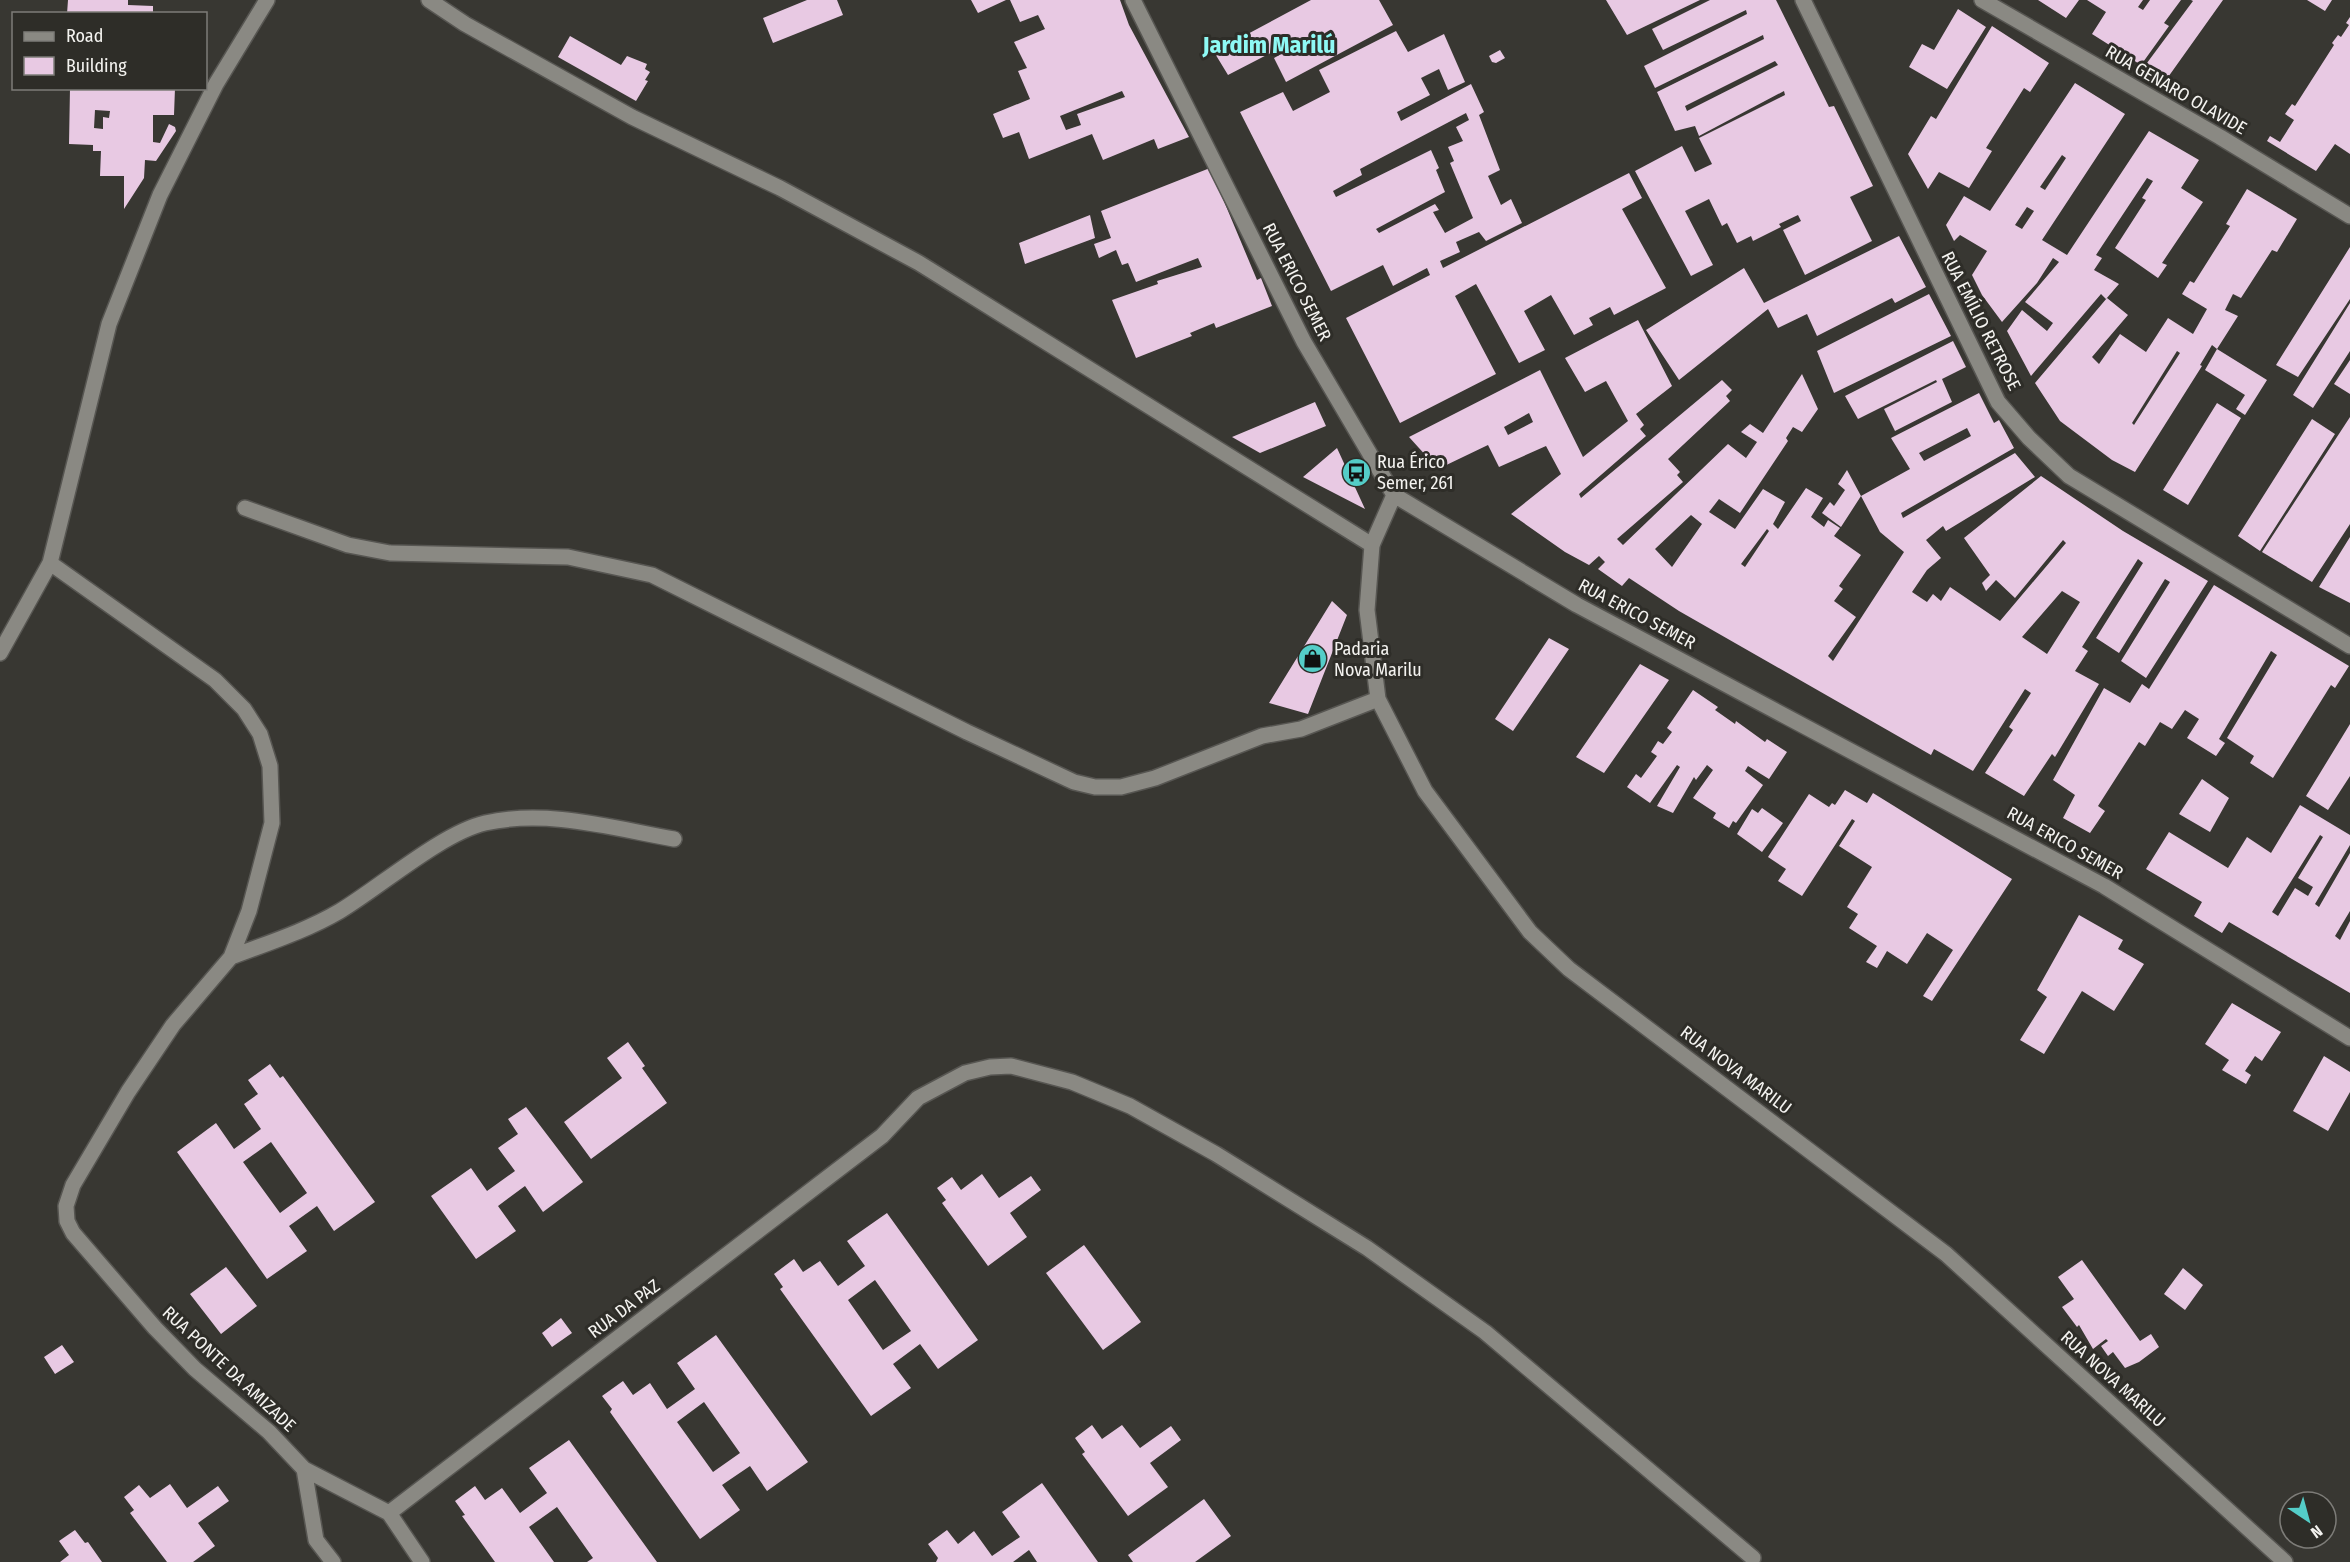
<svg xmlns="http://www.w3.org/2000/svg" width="2350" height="1562" viewBox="0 0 2350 1562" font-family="'Fira Sans Condensed',sans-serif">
<rect width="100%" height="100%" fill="#383732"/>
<path fill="#e8c9e3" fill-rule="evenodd" d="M 68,0 L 128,0 L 128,5 L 153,6 L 153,14 L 67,14 Z
M 807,0 L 837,0 L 843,15 L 773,43 L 763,18 Z
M 971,0 L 1006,0 L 978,13 Z
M 1010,0 L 1120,0 L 1129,25 L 1189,137 L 1158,149 L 1154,139 L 1103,160 L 1092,134 L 1029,159 L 1019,132 L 1003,138 L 993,114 L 1030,99 L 1018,71 L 1027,68 L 1014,42 L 1045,29 L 1038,15 L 1020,22 ZM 1122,91 L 1125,97 L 1077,114 L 1081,125 L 1066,130 L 1060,116 Z
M 1311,0 L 1379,0 L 1393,25 L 1286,82 L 1274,58 L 1285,52 L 1282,47 L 1228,75 L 1214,52 Z
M 1606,0 L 1700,0 L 1627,35 Z
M 1710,0 L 1776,0 L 1829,107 L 1834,106 L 1873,186 L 1850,197 L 1872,241 L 1805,275 L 1783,230 L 1801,221 L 1798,215 L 1779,224 L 1781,227 L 1753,241 L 1751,236 L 1737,243 L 1727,223 L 1722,226 L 1709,199 L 1685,211 L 1713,265 L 1691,276 L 1635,171 L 1682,146 L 1695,172 L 1712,164 L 1699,138 L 1785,95 L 1784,91 L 1699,136 L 1695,126 L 1675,131 L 1657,92 L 1764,39 L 1763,35 L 1655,88 L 1644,66 L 1747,14 L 1746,10 L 1663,50 L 1652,29 ZM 1775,61 L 1778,65 L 1687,111 L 1685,106 Z
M 2038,0 L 2079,0 L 2066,18 Z
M 2087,0 L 2143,0 L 2138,7 L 2143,10 L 2150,0 L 2181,0 L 2164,23 L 2169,26 L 2141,65 L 2092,34 L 2106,12 Z
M 2191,0 L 2223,0 L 2166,80 L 2144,67 L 2193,1 Z
M 2307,0 L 2332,0 L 2325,11 Z
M 1958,9 L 1986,27 L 1947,89 L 1909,67 L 1922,44 L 1934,50 Z
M 2350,17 L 2350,154 L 2335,144 L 2316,171 L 2267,141 L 2270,136 L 2280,142 L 2294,120 L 2285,114 L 2292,104 L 2295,106 L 2334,45 L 2332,43 L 2338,35 L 2341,37 L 2349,25 L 2346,23 Z
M 1992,26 L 2049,63 L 2030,92 L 2024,88 L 1986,148 L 1992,151 L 1969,188 L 1939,172 L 1928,189 L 1908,154 L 1931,116 L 1936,119 Z
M 1396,31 L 1408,52 L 1444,34 L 1465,82 L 1448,90 L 1439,69 L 1421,78 L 1430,95 L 1397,112 L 1401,121 L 1471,84 L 1484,112 L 1479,115 L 1500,170 L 1488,176 L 1501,205 L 1511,199 L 1522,223 L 1486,241 L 1479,232 L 1456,242 L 1460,252 L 1440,261 L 1443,268 L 1629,173 L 1642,198 L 1622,209 L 1666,288 L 1614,315 L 1610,307 L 1589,318 L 1593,325 L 1574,335 L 1551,295 L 1524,311 L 1545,350 L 1519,363 L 1476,284 L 1455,296 L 1496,374 L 1400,423 L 1346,318 L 1430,275 L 1427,268 L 1393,286 L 1383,265 L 1331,291 L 1240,112 L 1283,92 L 1293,111 L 1330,92 L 1319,70 ZM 1466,113 L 1469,120 L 1456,127 L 1463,141 L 1448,147 L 1454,161 L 1450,163 L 1473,218 L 1445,233 L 1433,212 L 1439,210 L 1435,204 L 1379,233 L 1376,229 L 1445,192 L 1436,170 L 1439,168 L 1431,150 L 1336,197 L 1333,191 L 1362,175 L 1360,169 Z
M 570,36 L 621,65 L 627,56 L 647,64 L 645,69 L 650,72 L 645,80 L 648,81 L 636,101 L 558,57 Z
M 1500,50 L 1505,58 L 1496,63 L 1492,62 L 1489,56 Z
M 2075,83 L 2125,114 L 2042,240 L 2067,255 L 2149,131 L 2199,160 L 2181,188 L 2203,202 L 2162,263 L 2167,265 L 2158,278 L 2115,248 L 2146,200 L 2142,198 L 2153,181 L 2147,178 L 2096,255 L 2102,258 L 2094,270 L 2119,284 L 2106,299 L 2101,294 L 2031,376 L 2007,331 L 2022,310 L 2047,331 L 2053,323 L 2025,302 L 2059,262 L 2053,258 L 2037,283 L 2002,322 L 1982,295 L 1972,275 L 1987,251 L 1960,235 L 1954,241 L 1946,225 L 1964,196 L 1990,211 ZM 2062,155 L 2066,158 L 2045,190 L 2040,187 ZM 2027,207 L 2034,211 L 2022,229 L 2015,225 Z
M 70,88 L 175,88 L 174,115 L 153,115 L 153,142 L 160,143 L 169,124 L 175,127 L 176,131 L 156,161 L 145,160 L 144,178 L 124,209 L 124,176 L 100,176 L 101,151 L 93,151 L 93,145 L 69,144 ZM 95,110 L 110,111 L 109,118 L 103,117 L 103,129 L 94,128 Z
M 1210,168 L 1257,280 L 1261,278 L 1272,306 L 1216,328 L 1214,323 L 1190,333 L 1192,336 L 1136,358 L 1112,300 L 1158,284 L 1157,281 L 1202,267 L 1198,258 L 1136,282 L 1128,263 L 1122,265 L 1116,250 L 1099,258 L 1094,244 L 1111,238 L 1101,211 Z
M 2247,189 L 2297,219 L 2277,252 L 2272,250 L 2241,298 L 2233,294 L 2225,310 L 2238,316 L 2217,349 L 2212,345 L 2200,365 L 2202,366 L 2135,472 L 2112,460 L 2060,421 L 2035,383 L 2107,298 L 2128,315 L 2092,357 L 2099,364 L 2120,334 L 2146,352 L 2168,318 L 2193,334 L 2207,309 L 2182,294 L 2190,281 L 2194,283 L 2230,226 L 2226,224 ZM 2177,351 L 2180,353 L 2134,425 L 2132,423 Z
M 1090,215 L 1095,238 L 1025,264 L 1019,243 Z
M 1899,236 L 1926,287 L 1895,303 L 1892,298 L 1817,336 L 1807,314 L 1778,328 L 1768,309 L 1679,380 L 1646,330 L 1744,268 L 1764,303 Z
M 2350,247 L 2350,299 L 2298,377 L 2276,365 Z
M 1929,294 L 1951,336 L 1834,393 L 1817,351 Z
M 2350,303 L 2350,351 L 2313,408 L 2293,395 Z
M 1638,320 L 1672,386 L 1636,414 L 1644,425 L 1640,429 L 1646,436 L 1579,494 L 1581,498 L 1722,380 L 1732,390 L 1726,396 L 1730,401 L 1668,459 L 1680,472 L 1677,475 L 1683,482 L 1617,539 L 1623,545 L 1728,444 L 1746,458 L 1757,442 L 1741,432 L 1750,424 L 1763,433 L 1802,374 L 1818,409 L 1802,432 L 1793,427 L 1786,438 L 1788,441 L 1740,513 L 1719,499 L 1709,512 L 1735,529 L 1763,489 L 1785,502 L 1773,524 L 1778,529 L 1806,488 L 1823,498 L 1811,517 L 1824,527 L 1828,520 L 1840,528 L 1834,536 L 1861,555 L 1839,586 L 1843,589 L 1834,601 L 1856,617 L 1828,656 L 1833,661 L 1904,552 L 1880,532 L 1861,496 L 1841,527 L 1822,513 L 1830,502 L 1834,506 L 1845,490 L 1838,484 L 1847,470 L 1861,496 L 1910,469 L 1891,438 L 1979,393 L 1994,423 L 1999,420 L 2014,448 L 1901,513 L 1903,518 L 2015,453 L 2035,477 L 1946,531 L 1943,526 L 1926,540 L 1941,558 L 1927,570 L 1912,592 L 1927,602 L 1933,594 L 1941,601 L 1950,587 L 2000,621 L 2066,543 L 2063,540 L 2015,598 L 1996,580 L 1986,591 L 1982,583 L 1990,575 L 1964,538 L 2041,476 L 2123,531 L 2208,581 L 2146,678 L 2121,661 L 2170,582 L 2165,579 L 2119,653 L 2096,638 L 2143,563 L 2138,559 L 2082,647 L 2088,651 L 2075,671 L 2099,684 L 2055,757 L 2052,754 L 2024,796 L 1985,773 L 2013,730 L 2009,727 L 2031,693 L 2025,689 L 1973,771 L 1934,749 L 1931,755 L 1679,611 L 1629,578 L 1622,586 L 1598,569 L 1605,562 L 1599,556 L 1589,565 L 1565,552 L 1511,514 L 1561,474 L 1546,446 L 1499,467 L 1488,445 L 1438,469 L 1409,437 L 1540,370 L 1583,457 L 1628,421 L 1606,381 L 1585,392 L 1565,358 ZM 1529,413 L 1533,422 L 1508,435 L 1504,427 ZM 1967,428 L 1971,436 L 1924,461 L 1919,453 ZM 1691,515 L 1702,524 L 1672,567 L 1655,549 ZM 1767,529 L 1769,531 L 1745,567 L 1741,564 ZM 2062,591 L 2080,602 L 2047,654 L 2022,637 Z
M 1953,341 L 1966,367 L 1942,379 L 1952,402 L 1895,431 L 1884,409 L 1937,382 L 1936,380 L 1858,419 L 1845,396 Z
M 2217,349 L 2267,380 L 2245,415 L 2236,409 L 2245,395 L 2205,370 Z
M 2350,360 L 2350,394 L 2334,384 Z
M 1315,402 L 1326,426 L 1260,453 L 1232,437 Z
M 2217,403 L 2241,418 L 2188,505 L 2163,490 Z
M 2350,417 L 2350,524 L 2312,582 L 2262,552 Z
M 2312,419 L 2335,434 L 2260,551 L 2238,536 Z
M 1337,448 L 1365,509 L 1303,477 Z
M 2350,537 L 2350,603 L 2319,587 Z
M 2214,585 L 2349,666 L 2335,688 L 2331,685 L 2273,778 L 2250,763 L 2254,756 L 2227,738 L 2277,655 L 2271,651 L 2219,739 L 2225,743 L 2216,756 L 2187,738 L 2199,719 L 2185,710 L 2172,729 L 2160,722 L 2145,746 L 2139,742 L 2098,806 L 2105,811 L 2090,833 L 2063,818 L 2075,795 L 2053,780 L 2104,688 L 2130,703 L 2142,684 L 2149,689 Z
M 1332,601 L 1347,615 L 1308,714 L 1269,703 Z
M 1549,638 L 1569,649 L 1513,731 L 1495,719 Z
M 1640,664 L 1669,680 L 1604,773 L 1576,757 Z
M 1693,690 L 1718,707 L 1715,710 L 1735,724 L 1736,721 L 1765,742 L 1767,739 L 1787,752 L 1769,779 L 1748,766 L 1745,771 L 1763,785 L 1736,823 L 1733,821 L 1729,828 L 1713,818 L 1716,813 L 1693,798 L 1713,770 L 1707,765 L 1696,780 L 1694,777 L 1673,813 L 1657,806 L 1680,767 L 1677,765 L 1650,803 L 1627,787 L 1636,774 L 1641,778 L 1657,756 L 1651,752 L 1658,741 L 1663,744 L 1672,732 L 1667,728 Z
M 2350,724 L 2350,776 L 2328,810 L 2306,796 Z
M 2202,779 L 2229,798 L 2210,832 L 2179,814 Z
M 1845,790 L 1867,803 L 1873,793 L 2012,879 L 1932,1001 L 1923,996 L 1953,950 L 1927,933 L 1907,964 L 1887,951 L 1877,968 L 1866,962 L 1877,946 L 1849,928 L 1858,914 L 1847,907 L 1872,867 L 1839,846 L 1855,821 L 1852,819 L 1802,896 L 1778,881 L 1786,869 L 1768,857 L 1809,794 L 1829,807 L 1832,803 L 1835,805 Z
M 2300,805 L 2350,835 L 2350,845 L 2315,904 L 2319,907 L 2350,853 L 2350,911 L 2335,936 L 2340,940 L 2350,921 L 2350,993 L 2229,922 L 2222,933 L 2194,916 L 2202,902 L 2146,869 L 2169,832 L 2228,868 L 2247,837 L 2271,853 ZM 2320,835 L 2323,837 L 2298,878 L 2313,887 L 2308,896 L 2295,888 L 2278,916 L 2272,912 Z
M 1762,808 L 1783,823 L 1762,852 L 1737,834 L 1752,809 L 1758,813 Z
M 2079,915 L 2123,940 L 2118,949 L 2144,964 L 2114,1011 L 2082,991 L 2044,1054 L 2020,1040 L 2047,997 L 2037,990 Z
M 2232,1003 L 2281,1032 L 2262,1061 L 2255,1056 L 2245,1071 L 2251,1075 L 2246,1084 L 2222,1070 L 2229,1060 L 2205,1044 Z
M 628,1042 L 645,1066 L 642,1068 L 667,1103 L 591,1159 L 564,1122 L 622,1078 L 607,1058 Z
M 2324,1056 L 2350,1072 L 2350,1092 L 2328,1131 L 2293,1111 Z
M 270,1064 L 280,1078 L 283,1076 L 375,1202 L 334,1231 L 317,1206 L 289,1226 L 307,1251 L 267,1279 L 177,1152 L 216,1123 L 234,1149 L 261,1129 L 244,1104 L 258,1094 L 248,1080 ZM 271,1142 L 307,1193 L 280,1213 L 243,1162 Z
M 526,1107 L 583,1182 L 543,1212 L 525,1186 L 498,1206 L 516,1231 L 476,1259 L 431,1196 L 471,1168 L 487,1191 L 515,1171 L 498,1148 L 518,1134 L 508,1119 Z
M 982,1174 L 999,1198 L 1031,1176 L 1041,1190 L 1010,1213 L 1027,1237 L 988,1266 L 942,1203 L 946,1200 L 937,1188 L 952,1177 L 961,1190 Z
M 887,1213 L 978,1340 L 938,1369 L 920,1344 L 893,1364 L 911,1388 L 871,1416 L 780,1289 L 783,1287 L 774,1274 L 794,1259 L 803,1272 L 820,1261 L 838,1286 L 865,1266 L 847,1241 ZM 875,1280 L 911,1331 L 883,1350 L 848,1300 Z
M 1084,1245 L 1141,1322 L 1103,1350 L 1046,1273 Z
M 2082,1260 L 2140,1341 L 2151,1334 L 2159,1347 L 2139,1362 L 2125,1368 L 2113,1352 L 2108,1356 L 2101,1346 L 2108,1341 L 2106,1339 L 2093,1349 L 2079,1325 L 2077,1327 L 2062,1307 L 2074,1299 L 2058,1277 Z
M 226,1267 L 257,1306 L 221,1334 L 190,1294 Z
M 2183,1268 L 2203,1285 L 2185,1310 L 2164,1294 Z
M 561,1318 L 572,1333 L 552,1347 L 542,1333 Z
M 716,1335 L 808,1462 L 767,1491 L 750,1466 L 722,1485 L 740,1510 L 700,1539 L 610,1412 L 612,1409 L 602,1396 L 623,1381 L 633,1395 L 650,1383 L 667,1409 L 695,1389 L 677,1363 ZM 704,1402 L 740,1453 L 713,1472 L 677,1422 Z
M 62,1345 L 74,1362 L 55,1374 L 44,1357 Z
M 1092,1425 L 1102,1439 L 1122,1425 L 1140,1448 L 1171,1426 L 1181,1440 L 1150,1463 L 1168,1487 L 1128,1516 L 1082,1454 L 1085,1452 L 1075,1438 Z
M 569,1440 L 657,1562 L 587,1562 L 593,1558 L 557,1507 L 529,1527 L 554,1562 L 495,1562 L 462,1516 L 465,1515 L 455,1501 L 475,1486 L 485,1500 L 502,1488 L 520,1513 L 547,1493 L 529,1468 Z
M 1042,1483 L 1098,1562 L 1037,1562 L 1029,1550 L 1013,1562 L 936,1562 L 938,1558 L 928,1544 L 947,1530 L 958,1544 L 974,1531 L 992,1556 L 1020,1537 L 1002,1512 Z
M 170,1484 L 187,1508 L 218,1486 L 229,1501 L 198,1523 L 215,1546 L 193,1562 L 167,1562 L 130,1513 L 134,1510 L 124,1497 L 139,1485 L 150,1498 Z
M 1204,1499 L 1231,1536 L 1195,1562 L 1133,1562 L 1128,1555 Z
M 75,1530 L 85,1543 L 88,1542 L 102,1562 L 60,1562 L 69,1555 L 59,1541 Z"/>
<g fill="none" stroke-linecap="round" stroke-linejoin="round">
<defs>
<path id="service" d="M 429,0 L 465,24 L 632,117 L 780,188 L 919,263 L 1372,545"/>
<path id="minor" d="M 267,0 L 216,84 L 160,195 L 109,324 L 50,563 L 215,680 L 244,709 L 260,734 L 270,766 L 272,823 L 249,911 L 231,957 L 173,1025 L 128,1092 L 73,1185 L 66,1206 L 67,1221 L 73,1233 L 155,1328 L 195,1369 L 269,1432 L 304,1469 L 389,1513 L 422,1562
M 1133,0 L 1304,342 L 1394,495 L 1577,605 L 2104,886 L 2350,1038
M 1803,0 L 1998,402 L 2029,438 L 2069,476 L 2350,646
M 1982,0 L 2220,137 L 2350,216
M 1394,495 L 1372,545 L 1367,610 L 1378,699 L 1425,791 L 1530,932 L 1569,969 L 1946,1254 L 2285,1562
M 245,508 L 348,545 L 390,553 L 568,557 L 652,575 L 967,732 L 1074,782 L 1095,787 L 1121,787 L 1155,778 L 1262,736 L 1301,729 L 1378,699
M 0,653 L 50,563
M 231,957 C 268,943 306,931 340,911 C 380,887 442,833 485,823 C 547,809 612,828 674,839
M 304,1469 L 316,1540 L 333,1562
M 389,1513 L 882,1136 L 918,1098 L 965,1073 L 990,1067 L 1011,1066 L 1072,1082 L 1130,1106 L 1216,1154 L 1367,1248 L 1485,1332 L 1753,1558"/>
</defs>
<use href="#service" stroke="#575652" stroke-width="18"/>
<use href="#minor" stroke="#575652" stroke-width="18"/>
<use href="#service" stroke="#8a8983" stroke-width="15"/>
<use href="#minor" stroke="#8a8983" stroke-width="15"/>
</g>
<defs>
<symbol id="bus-disc" viewBox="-11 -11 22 22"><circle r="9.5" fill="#54cdc8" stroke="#2e2d28"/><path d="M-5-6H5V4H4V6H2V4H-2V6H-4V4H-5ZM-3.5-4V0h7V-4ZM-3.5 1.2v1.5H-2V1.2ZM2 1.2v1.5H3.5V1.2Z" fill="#111"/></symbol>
<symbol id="shop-disc" viewBox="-11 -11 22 22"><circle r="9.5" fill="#54cdc8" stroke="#2e2d28"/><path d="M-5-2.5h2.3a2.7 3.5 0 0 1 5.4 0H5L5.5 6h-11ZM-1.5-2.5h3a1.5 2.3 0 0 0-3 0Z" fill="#111"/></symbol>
</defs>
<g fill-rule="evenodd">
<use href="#bus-disc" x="1340" y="456" width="33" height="33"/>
<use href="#shop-disc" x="1296" y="642" width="33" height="33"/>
</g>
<g text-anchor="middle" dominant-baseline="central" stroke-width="6" stroke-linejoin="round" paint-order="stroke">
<g font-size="18" fill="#f4f3f0" stroke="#2e2d28">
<text transform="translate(2176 90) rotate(30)">RUA GENARO OLAVIDE</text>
<text transform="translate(1297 282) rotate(63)">RUA ERICO SEMER</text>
<text transform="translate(1981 321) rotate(63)">RUA EMÍLIO RETROSE</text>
<text transform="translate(1637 614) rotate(28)">RUA ERICO SEMER</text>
<text transform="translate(2065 843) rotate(29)">RUA ERICO SEMER</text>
<text transform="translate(1736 1070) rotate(37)">RUA NOVA MARILU</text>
<text transform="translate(624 1309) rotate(-37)">RUA DA PAZ</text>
<text transform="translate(229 1369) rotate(43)">RUA PONTE DA AMIZADE</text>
<text transform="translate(2113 1379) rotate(42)">RUA NOVA MARILU</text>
</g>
<g font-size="18" fill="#f4f3f0" stroke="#2e2d28" text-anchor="start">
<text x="1377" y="462">Rua Érico<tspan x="1377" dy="21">Semer, 261</tspan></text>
<text x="1334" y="649">Padaria<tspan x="1334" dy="21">Nova Marilu</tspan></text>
</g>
<g font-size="24" font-weight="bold" fill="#8ef9f4" stroke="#2e2d28">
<text x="1269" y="45">Jardim Marilú</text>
</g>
</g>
<rect x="12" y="12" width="195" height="78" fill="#2e2d28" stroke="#7d7c78" stroke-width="1.5"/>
<rect x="24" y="32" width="30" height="9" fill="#8a8983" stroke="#7d7c78" stroke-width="1.5"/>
<text x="66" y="42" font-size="18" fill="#f4f3f0">Road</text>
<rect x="24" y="57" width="30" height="18" fill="#e8c9e3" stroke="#7d7c78" stroke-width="1.5"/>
<text x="66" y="72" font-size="18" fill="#f4f3f0">Building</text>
<g transform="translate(2308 1520) rotate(144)"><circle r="28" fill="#2e2d28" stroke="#7d7c78" stroke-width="1.5"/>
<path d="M0-4.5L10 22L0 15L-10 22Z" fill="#54cdc8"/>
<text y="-9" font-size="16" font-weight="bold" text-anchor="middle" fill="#f4f3f0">N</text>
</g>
</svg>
